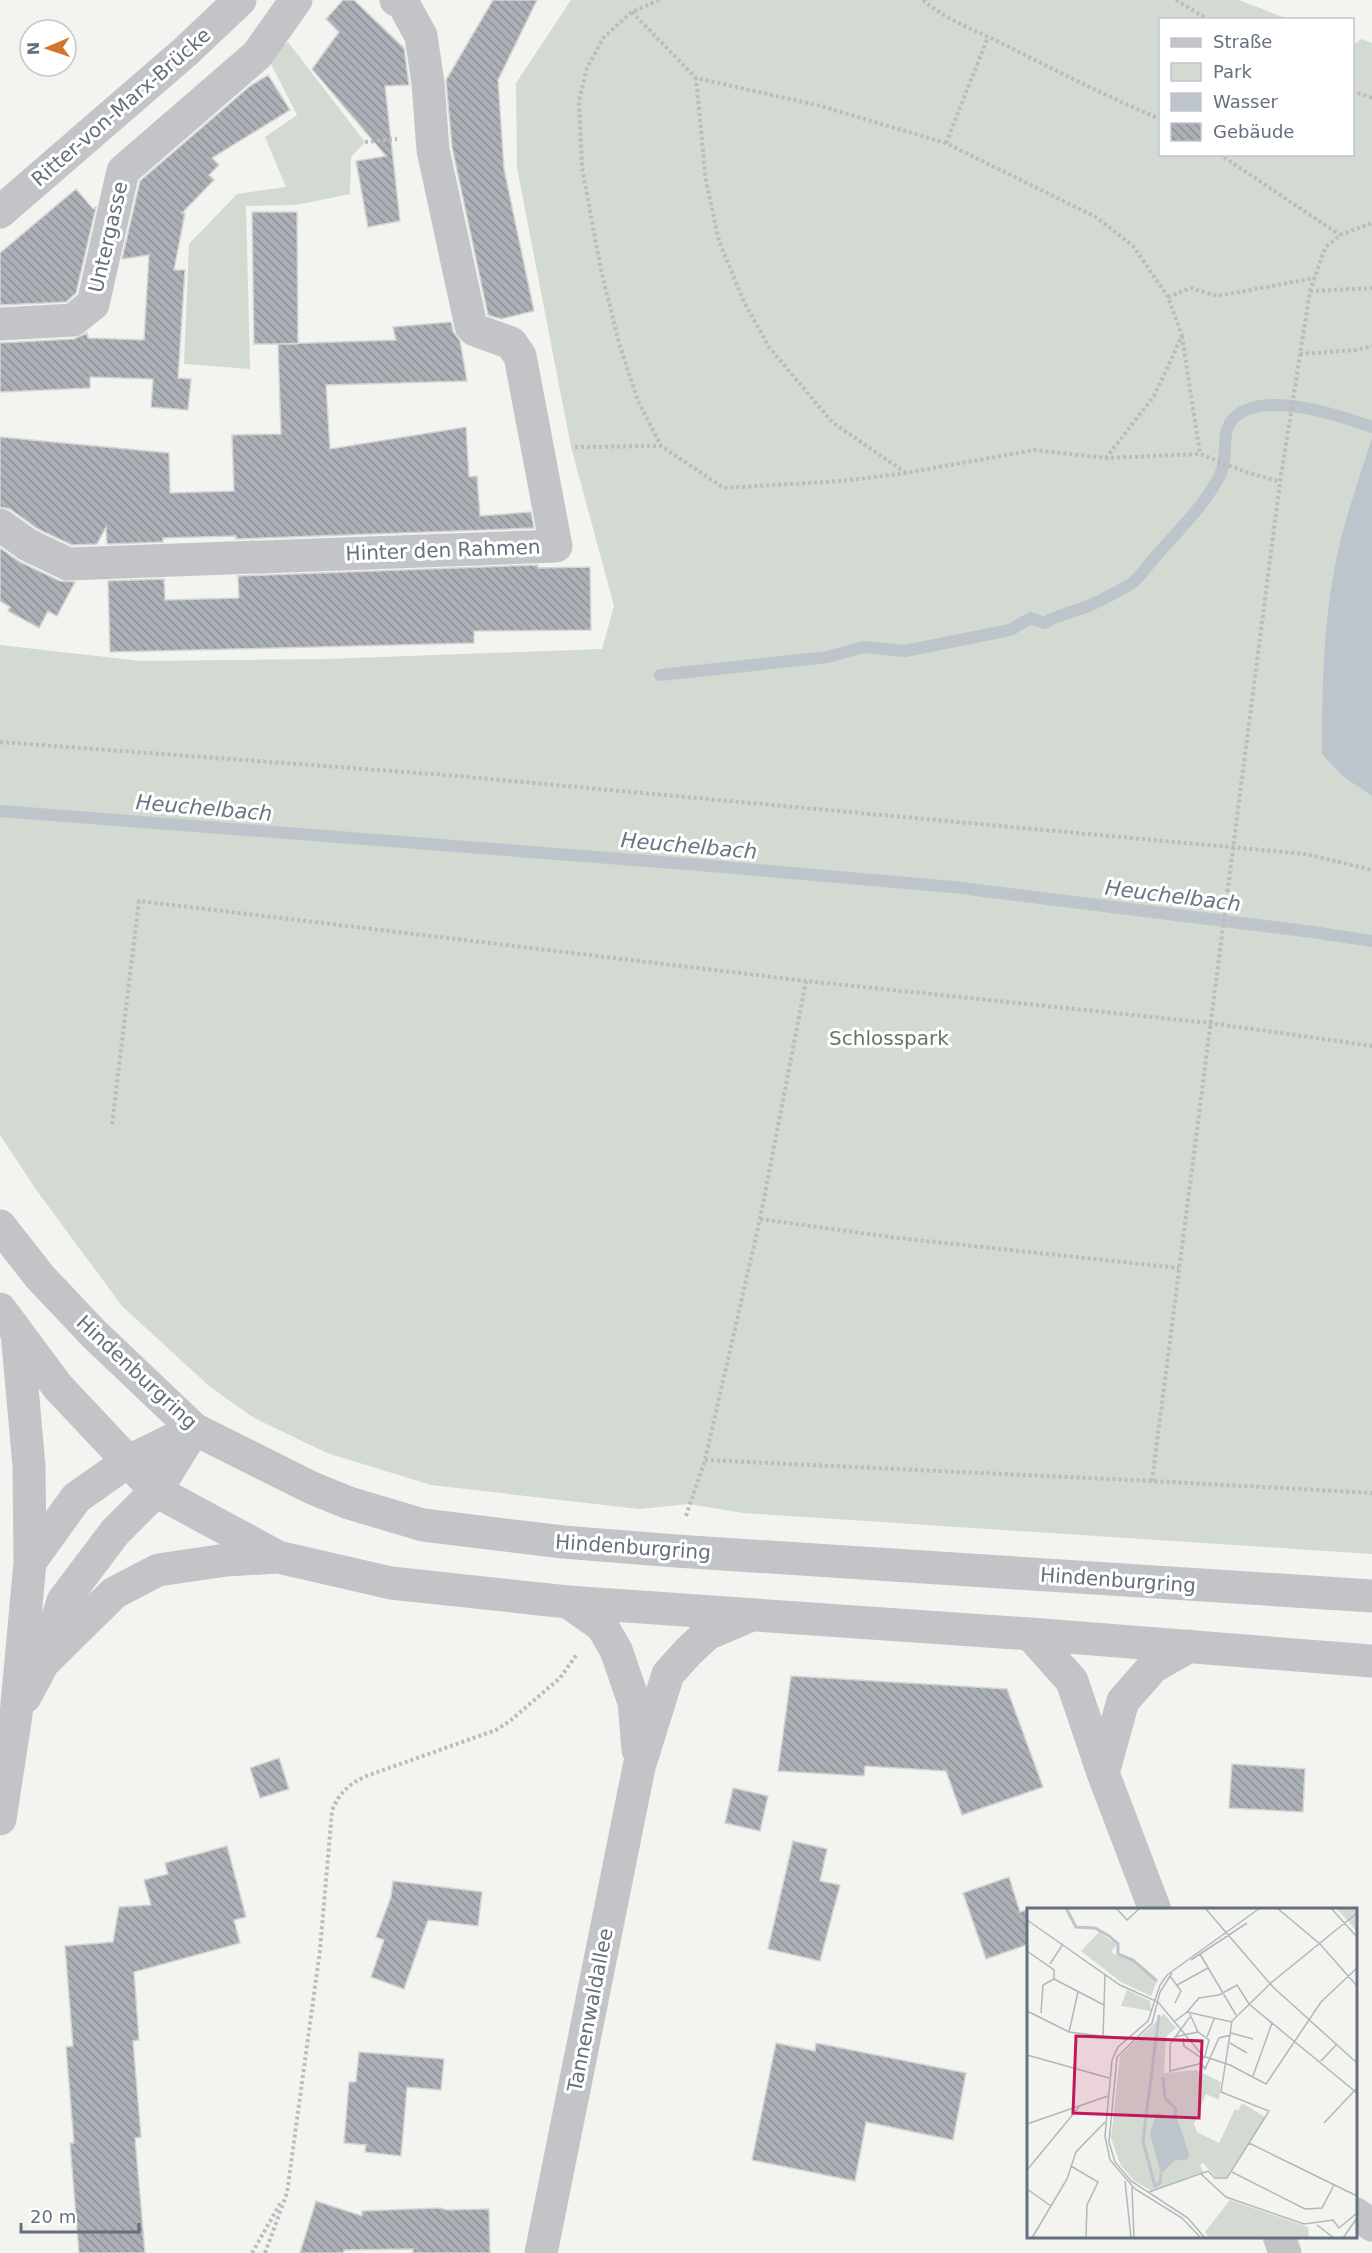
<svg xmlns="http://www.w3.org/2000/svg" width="1372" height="2253" viewBox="0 0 1372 2253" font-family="'DejaVu Sans',sans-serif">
<defs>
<pattern id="building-back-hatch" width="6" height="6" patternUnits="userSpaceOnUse" patternTransform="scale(1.5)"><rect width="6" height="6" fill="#abafb6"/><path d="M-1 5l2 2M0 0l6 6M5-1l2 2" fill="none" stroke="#8f9399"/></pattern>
</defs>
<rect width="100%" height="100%" fill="#f3f4f0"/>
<path fill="#d3dad1" d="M 571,0 L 1239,0 L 1288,19 L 1160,20 L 1160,154 L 1352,154 L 1353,45 L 1361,39 L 1372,43 L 1372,1554 L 743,1513 L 689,1504 L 639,1509 L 431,1485 L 327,1453 L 254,1418 L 209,1386 L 122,1306 L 37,1191 L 0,1135 L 0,645 L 141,661 L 326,659 L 602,649 L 614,606 L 571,447 L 517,168 L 516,83 Z
M 288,42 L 365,142 L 351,157 L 350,194 L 296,205 L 246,206 L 250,369 L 184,364 L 189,244 L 237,194 L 286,187 L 265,137 L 297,115 L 268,58 Z"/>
<path fill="#bdc4cb" d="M 1372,438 L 1372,796 L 1344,777 L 1322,754 C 1322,692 1323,632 1334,571 C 1342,526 1358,482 1372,438 Z"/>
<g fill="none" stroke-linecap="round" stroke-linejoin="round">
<path stroke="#bdc4cb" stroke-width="12" d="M 660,675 L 828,657 L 863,647 L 905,651 L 1010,630 L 1031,618 L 1044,623 C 1058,615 1072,612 1086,607 C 1101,601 1117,592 1131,584 C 1140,578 1148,565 1155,557 C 1178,531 1204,506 1220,475 C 1230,456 1218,431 1236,416 C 1267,391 1338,415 1372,427
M 0,811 L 700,865 L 953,887 L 1313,932 L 1372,941"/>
</g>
<path fill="url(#building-back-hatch)" stroke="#d4d5d3" stroke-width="1.5" d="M 343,0 L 354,0 L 404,48 L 409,85 L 385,86 L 400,221 L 368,227 L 356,161 L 386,156 L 312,69 L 339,32 L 326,19 Z
M 493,0 L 537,0 L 498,80 L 504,169 L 534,311 L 501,319 L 488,315 L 452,147 L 446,80 Z
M 268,75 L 290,110 L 212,158 L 219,165 L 209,175 L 214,180 L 182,213 L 185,213 L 174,270 L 185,270 L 178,378 L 191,379 L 188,410 L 151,407 L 153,379 L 90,377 L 90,388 L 0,392 L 0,343 L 74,339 L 87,333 L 88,338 L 144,340 L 149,255 L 122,259 L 140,181 L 250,86 Z
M 76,189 L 93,209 L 96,207 L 76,293 L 66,302 L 0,305 L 0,253 Z
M 252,212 L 297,212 L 298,344 L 254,344 Z
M 451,322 L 453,331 L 460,341 L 467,381 L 326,385 L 330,449 L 466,427 L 469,477 L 477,476 L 480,516 L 531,512 L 534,528 L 236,539 L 236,536 L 163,538 L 163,542 L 107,544 L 106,527 L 97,544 L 72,545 L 38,529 L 10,509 L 0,507 L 0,437 L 169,453 L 170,493 L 234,491 L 232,435 L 281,434 L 278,344 L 396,340 L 393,327 Z
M 0,548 L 20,562 L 60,581 L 75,582 L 57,616 L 48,611 L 39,628 L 8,611 L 10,607 L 0,601 Z
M 538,565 L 538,568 L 590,567 L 591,630 L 474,631 L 474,643 L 110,652 L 108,581 L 164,579 L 165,600 L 239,598 L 238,576 Z
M 791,1676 L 1007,1689 L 1043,1787 L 962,1815 L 946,1771 L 865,1766 L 864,1776 L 778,1771 Z
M 279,1758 L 289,1789 L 260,1798 L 250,1768 Z
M 1232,1764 L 1305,1769 L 1303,1812 L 1229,1808 Z
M 733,1788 L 768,1796 L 760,1831 L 725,1823 Z
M 793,1841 L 827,1849 L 820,1881 L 840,1885 L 820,1961 L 768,1949 Z
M 227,1846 L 246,1917 L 234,1920 L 240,1943 L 134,1972 L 139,2040 L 133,2041 L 141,2137 L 135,2138 L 145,2253 L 79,2253 L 70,2143 L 74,2143 L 66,2047 L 73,2046 L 65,1946 L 113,1942 L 119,1907 L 151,1905 L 144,1880 L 168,1874 L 165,1863 Z
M 1009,1877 L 1020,1912 L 1029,1909 L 1029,1944 L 986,1959 L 963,1893 Z
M 393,1881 L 482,1892 L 478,1926 L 428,1920 L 404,1989 L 371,1977 L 384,1940 L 376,1937 L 391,1897 Z
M 776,2043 L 815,2051 L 816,2043 L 966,2073 L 953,2140 L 866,2122 L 855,2181 L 752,2160 Z
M 359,2052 L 444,2059 L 441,2090 L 407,2087 L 401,2156 L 365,2152 L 366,2145 L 344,2143 L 349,2082 L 356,2082 Z
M 316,2201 L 362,2216 L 362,2211 L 440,2208 L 447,2210 L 489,2209 L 490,2253 L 413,2253 L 413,2249 L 344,2250 L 343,2253 L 300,2253 Z"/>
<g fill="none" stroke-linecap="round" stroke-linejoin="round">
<path stroke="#bbbcbf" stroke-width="4" stroke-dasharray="3 3" stroke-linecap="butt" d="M 659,0 L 632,12 L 604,37 L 587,68 L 579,101 L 582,168 L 601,270 L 619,343 L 638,401 L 661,446
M 923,0 C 946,20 973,29 999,42 C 1052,69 1106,96 1160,119
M 1176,0 L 1209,20
M 632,12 L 696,78
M 1352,91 L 1372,98
M 365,142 L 397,139
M 946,143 L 988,37
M 1219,154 L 1340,235
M 1310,291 L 1372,288
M 1168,297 L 1191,288 L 1217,296 L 1315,278
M 1182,336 L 1200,454
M 1300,354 L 1356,350 L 1372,346
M 575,447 L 661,446 L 724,488 L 842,481 L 906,473 L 1034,450 L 1106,458 L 1200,454 L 1246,472 L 1280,482
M 906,473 L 832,422 L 769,347 L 744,302 L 719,241 L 706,181 L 696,78 L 817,105 L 946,143 L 1096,217 L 1133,246 L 1168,297 L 1182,336 L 1154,396 L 1106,458
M 0,742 L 446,775 L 1306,854 L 1372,870
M 112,1124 L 139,901 L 806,981
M 760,1219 L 898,1238 L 1179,1268
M 705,1460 L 1152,1481 L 1372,1493
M 1152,1481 L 1280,482 L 1310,291 L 1325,248 L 1340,235 L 1372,223
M 686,1516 L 705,1460 L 760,1219 L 806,981 L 1210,1023 L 1372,1046
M 252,2253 L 281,2202
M 265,2253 L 287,2193 L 320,1950 L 332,1811 C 339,1793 349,1784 366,1776 L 496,1730 L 510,1721 L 560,1678 L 577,1654"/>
<path stroke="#c2c4c8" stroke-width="33" d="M 0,212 L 185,52 L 240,0
M 0,324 L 73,320 L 93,304 L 123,171 L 257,55 L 296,0
M 0,525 L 28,545 L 68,564 L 556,546 L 520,356 L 511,343 L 475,330 L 471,326 L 433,150 L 428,83 L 421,36 L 403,3 L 396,0
M 0,1226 L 40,1277 L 94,1334 L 194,1429 L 312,1488 L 349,1503 L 423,1525 L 563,1542 L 676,1551 L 1372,1596
M 0,1309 L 58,1387 L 156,1491 L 278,1557 L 391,1583 L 568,1602 L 1030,1634 L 1372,1661
M 30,1562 L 76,1498 L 127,1462 L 194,1429
M 568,1602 L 602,1626 L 616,1650 L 634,1702 L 638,1750
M 1030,1634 L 1072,1681 L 1103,1773 L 1155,1910
M 46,1660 L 114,1593 L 158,1570 L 226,1560 L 278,1557
M 25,1697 L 43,1663 L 63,1601 L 115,1532 L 156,1491 L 194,1429
M 1103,1773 L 1123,1701 L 1153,1667 L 1190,1646
M 0,1819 L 16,1715 L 30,1562 L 29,1466 L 17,1332
M 1356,2214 L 1372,2225
M 1279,2236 L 1285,2253
M 541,2253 L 639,1767 L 668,1674 L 688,1652 L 707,1634 L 749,1616"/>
</g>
<g text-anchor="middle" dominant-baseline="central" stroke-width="6" stroke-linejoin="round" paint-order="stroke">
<g font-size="20" fill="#656f7f" stroke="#fff">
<text transform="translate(121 107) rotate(-41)">Ritter-von-Marx-Brücke</text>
<text transform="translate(108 237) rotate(-77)">Untergasse</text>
<text transform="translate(443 550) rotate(-2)">Hinter den Rahmen</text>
<text transform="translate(137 1372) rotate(43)">Hindenburgring</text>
<text transform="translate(633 1547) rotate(4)">Hindenburgring</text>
<text transform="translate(1118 1580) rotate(4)">Hindenburgring</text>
<text transform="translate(590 2010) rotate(-79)">Tannenwaldallee</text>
</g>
<g font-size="20" fill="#647663" stroke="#fff">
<text x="889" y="1038">Schlosspark</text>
</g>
<g font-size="21" font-style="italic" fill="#667683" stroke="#fff">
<text transform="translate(204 808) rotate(5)">Heuchelbach</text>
<text transform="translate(689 846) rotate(5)">Heuchelbach</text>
<text transform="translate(1173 896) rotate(7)">Heuchelbach</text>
</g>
</g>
<g transform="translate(1027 1908)">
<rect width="330" height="330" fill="#f3f4f0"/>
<path d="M 309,0 L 330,0 L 330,24 L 321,13 ZM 137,106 L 149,120 L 139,129 L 137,165 L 169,162 L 194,174 L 192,192 L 179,186 L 167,216 L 170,224 L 192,235 L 208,201 L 211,203 L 215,195 L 238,209 L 199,270 L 189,269 L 176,255 L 173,257 L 176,264 L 125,283 L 107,273 L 93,256 L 84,230 L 93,148 ZM 203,292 L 281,319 L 282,330 L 182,330 L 178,324 Z" fill="#d3dad1"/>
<path d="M 72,24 L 90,37 L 85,42 L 86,46 L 106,53 L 130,73 L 124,88 L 94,74 L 54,43 ZM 100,82 L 123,93 L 124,103 L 94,98 Z" fill="#d3dad1"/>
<path d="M 130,205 L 150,210 L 162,246 L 161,251 L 147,253 L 134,266 L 123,225 Z" fill="#bdc4cb"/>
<path fill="none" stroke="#bdc4cb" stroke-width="3" d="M 39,0 L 49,19 L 68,20 L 82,28 L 91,36 L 91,46 L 106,52 L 130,73M 132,107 L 116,233 L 128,278 L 133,275 L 134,266M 136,169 L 138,190 L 149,201 L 148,209"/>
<path fill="none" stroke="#b2b7bc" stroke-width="1.5" d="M 89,0 L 100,12 L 113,0M 178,0 L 246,79 L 330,155M 250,0 L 293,36 L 330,78M 304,0 L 330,29M 0,12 L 93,77 L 131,94 L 176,148 L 203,157 L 239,176 L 294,94 L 330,60M 0,43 L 27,62 L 27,71 L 16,77M 173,46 L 209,107M 164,52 L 220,15M 23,56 L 36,36M 145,65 L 133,84 L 125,115 L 90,149 L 82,234 L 88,254 L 104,273 L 161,310 L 178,330M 143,68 L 154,83 L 148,95M 27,71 L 77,97M 150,77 L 181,60M 0,103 L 42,124 L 99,131M 160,104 L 172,90 L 192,87 L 210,77 L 222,96 L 330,185M 162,104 L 171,124 L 182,132 L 178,148 L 172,156 L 143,163 L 143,136 L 163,109M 14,105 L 16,77M 148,113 L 160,104 L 205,114M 42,124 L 51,84M 204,125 L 226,131M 147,129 L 171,124M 180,129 L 187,111M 76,130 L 78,67M 156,130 L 157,138 L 176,151M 203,135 L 220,145M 0,147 L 82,170M 294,153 L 309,137M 174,155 L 178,161 L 192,130 L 204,127M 226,168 L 245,115M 297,215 L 330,180M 0,216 L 81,188M 222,235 L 330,288M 44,258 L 71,274 L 60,297 L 59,330M 0,262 L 52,199M 205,264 L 278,301 L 295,300 L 307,277M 174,266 L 199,289 L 277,316 L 306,312 L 312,320 L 330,305M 98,273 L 104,330M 105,279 L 107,330M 0,281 L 24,298M 122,284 L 181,263 L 188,270 L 200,270 L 242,203 L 194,184 L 205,113 L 245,74 L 330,5M 290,317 L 307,330M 5,330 L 40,271 L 49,244 L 78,214M 174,330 L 155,310 L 108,281 L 83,252 L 78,228 L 85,152 L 91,139 L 121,113 L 133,77 L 140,67 L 233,0M 316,330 L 330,310"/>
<path fill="#c2185b" fill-opacity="0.15" stroke="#c2185b" stroke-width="3" d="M 49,128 L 175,133 L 172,210 L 46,205 Z"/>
<rect width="330" height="330" fill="none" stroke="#656f7f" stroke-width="3"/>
</g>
<rect x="1159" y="18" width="195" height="138" fill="#ffffff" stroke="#c1c5cc" stroke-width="1.5"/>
<rect x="1171" y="38" width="30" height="9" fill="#c2c4c8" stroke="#c1c5cc" stroke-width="1.5"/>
<text x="1213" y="48" font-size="18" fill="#656f7f">Straße</text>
<rect x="1171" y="63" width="30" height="18" fill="#d3dad1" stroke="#c1c5cc" stroke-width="1.5"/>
<text x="1213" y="78" font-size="18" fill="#656f7f">Park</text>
<rect x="1171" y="93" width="30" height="18" fill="#bdc4cb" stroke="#c1c5cc" stroke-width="1.5"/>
<text x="1213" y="108" font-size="18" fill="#656f7f">Wasser</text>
<rect x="1171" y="123" width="30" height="18" fill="url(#building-back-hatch)" stroke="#c1c5cc" stroke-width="1.5"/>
<text x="1213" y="138" font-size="18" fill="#656f7f">Gebäude</text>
<g transform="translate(48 48) rotate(268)"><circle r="28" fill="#ffffff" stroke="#c1c5cc" stroke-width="1.5"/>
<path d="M0-4.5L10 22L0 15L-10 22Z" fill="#d47430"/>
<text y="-9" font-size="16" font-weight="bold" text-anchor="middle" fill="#656f7f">N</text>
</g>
<path d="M21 2223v9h118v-9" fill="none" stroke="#656f7f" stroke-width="3"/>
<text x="30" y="2223" font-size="18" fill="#656f7f" stroke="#ffffff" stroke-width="4.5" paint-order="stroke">20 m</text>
</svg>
